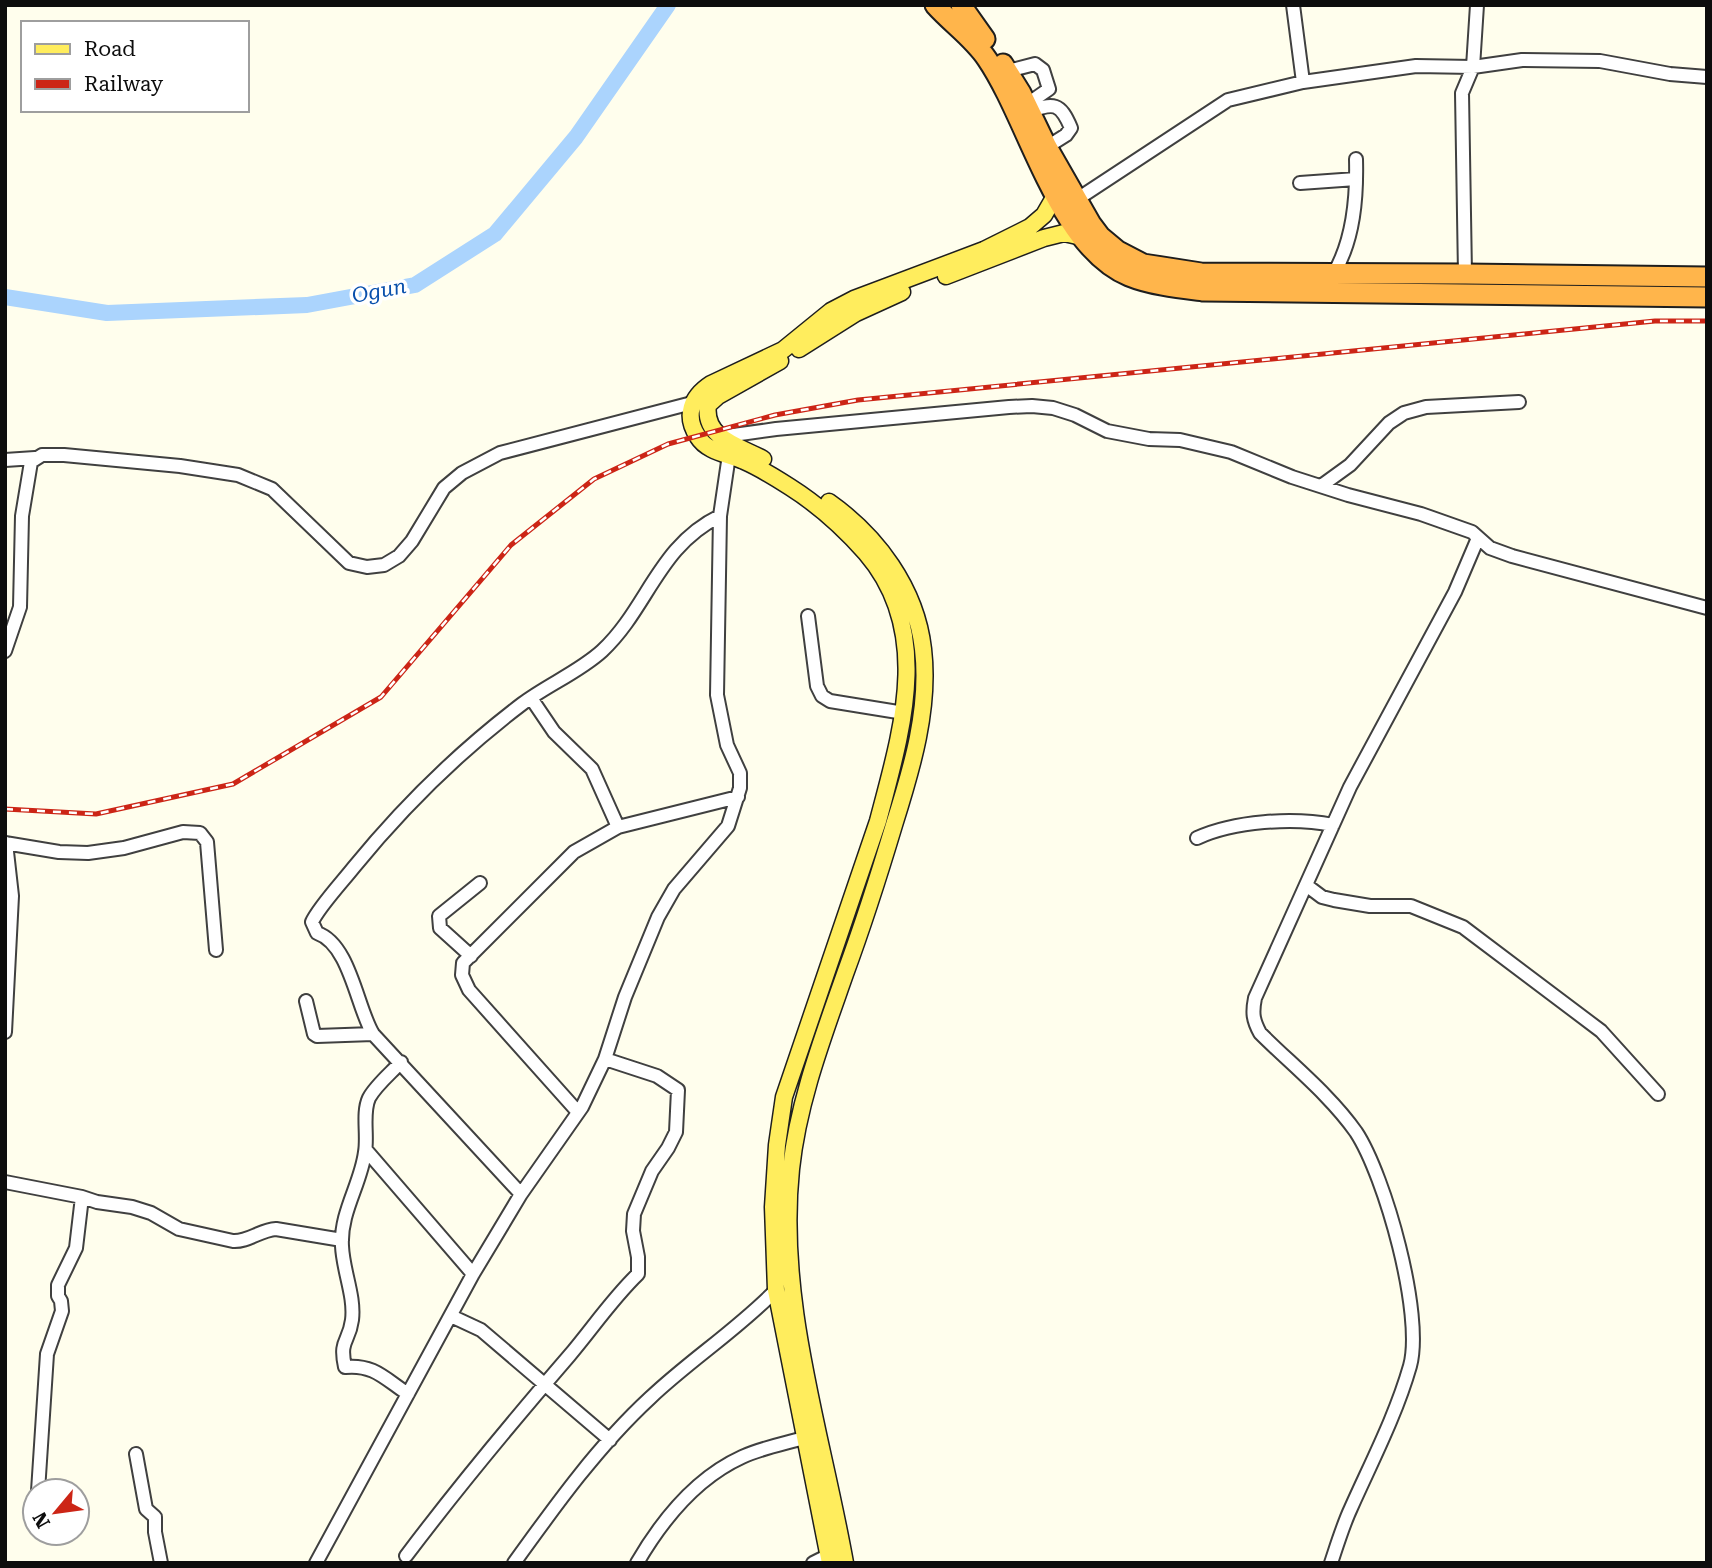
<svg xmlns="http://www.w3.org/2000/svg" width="1712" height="1568" viewBox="0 0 1712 1568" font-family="'Roboto Serif',serif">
<rect width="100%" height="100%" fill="#fffeed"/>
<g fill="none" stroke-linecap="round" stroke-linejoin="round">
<path stroke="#abd4fd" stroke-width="16" d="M 5,297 L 107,313 L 307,305 L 415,285 L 495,234 L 576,137 L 668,5"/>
<defs>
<path id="minor" d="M 1293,5 L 1303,82
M 1008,71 L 1035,64 L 1043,70 L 1049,89 L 1026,105
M 1029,111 C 1054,103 1060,102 1071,128 L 1066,135 L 1047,147
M 1300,183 L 1356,179
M 1076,200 L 1228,100 L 1303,82 L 1416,66 L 1473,67 L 1522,60 L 1600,61 L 1670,74 L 1707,77
M 1334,273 C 1354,239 1357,197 1356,159
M 1465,274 L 1462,93 L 1473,67 L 1477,5
M 719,437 L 776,429 L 1009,407 L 1032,406 L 1053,408 L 1075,415 L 1107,431 L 1149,439 L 1180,440 L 1231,452 L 1292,477 L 1348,495 L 1421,514 L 1472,532 L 1490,548 L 1512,556 L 1707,608
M 5,460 L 35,458
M 1321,486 L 1350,465 L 1389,423 L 1404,413 L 1426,407 L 1519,402
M 808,616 L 817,686 L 822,696 L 830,701 L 904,713
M 5,651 L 20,607 L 22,516 L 31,462 L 42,455 L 64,455 L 180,466 L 238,475 L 272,489 L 349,563 L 367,567 L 384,565 L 399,556 L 412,541 L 444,488 L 462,473 L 500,453 L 692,403
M 531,698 L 554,732 L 592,769 L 618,827
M 1197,838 C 1234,821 1293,817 1333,825
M 5,843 L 59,852 L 88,853 L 124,848 L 183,832 L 200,833 L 207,842 L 216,950
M 1306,885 L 1322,897 L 1334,900 L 1370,906 L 1411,906 L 1463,927 L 1601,1031 L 1658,1094
M 471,956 L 440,928 L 439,916 L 480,883
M 306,1001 L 314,1034 L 317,1036 L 373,1034
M 5,1032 L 12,896 L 6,843
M 401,1062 C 391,1073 376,1085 369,1098 C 362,1113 368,1135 365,1152 C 361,1184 340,1212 342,1246 C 343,1271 355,1296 352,1320 C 349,1343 339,1339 345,1367 C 374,1364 385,1379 408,1394
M 577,1111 L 469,990 L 462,975 L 463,963 L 574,852 L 618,827 L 738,797
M 366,1150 L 473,1274
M 5,1182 L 82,1197 L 97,1202 L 132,1207 L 151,1213 L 179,1229 L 233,1241 C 248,1242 260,1230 276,1229 L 342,1240
M 521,1194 L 373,1034 C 357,1008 350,944 317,933 L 312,922 C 318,908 343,881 354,867 C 403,807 460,751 522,704 C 547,685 579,672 602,651 C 648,608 658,546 720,516
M 451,1316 L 481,1330 L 610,1440
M 136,1454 L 146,1509 L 155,1517 L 155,1532 L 161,1563
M 38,1491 L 47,1354 L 62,1311 L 61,1301 L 58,1296 L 58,1285 L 76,1248 L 82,1197
M 35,1524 L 35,1520
M 406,1556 C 458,1487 513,1421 569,1356 C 592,1329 612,1299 638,1274 L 638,1257 L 633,1231 L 634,1214 L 652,1171 L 668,1148 L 676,1132 L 678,1090 L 657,1076 L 605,1059
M 316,1563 L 473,1274 L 521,1194 L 582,1107 L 605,1059 L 625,997 L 658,917 L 674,889 L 728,826 L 740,788 L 740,773 L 727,745 L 717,695 L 720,516 L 729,455
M 514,1563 C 555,1506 598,1446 650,1398 C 690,1360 737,1330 776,1290
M 637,1563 C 662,1520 696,1478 742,1457 C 761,1448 783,1444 804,1438
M 813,1563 L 829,1555
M 1331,1563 C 1337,1545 1343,1525 1351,1508 C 1372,1461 1396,1415 1410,1366 C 1424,1315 1385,1176 1356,1132 C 1330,1095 1292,1065 1260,1033 C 1253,1020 1252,1013 1255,998 L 1350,787 L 1455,592 L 1478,538"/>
<path id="major" d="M 946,276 L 1044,238 L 1064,233 L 1082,237
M 799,349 L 856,313 L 902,292
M 763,459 C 739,446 703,438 708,405 L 718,396 L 780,361
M 829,502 C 877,536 916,588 923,649 C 930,708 912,768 894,825 C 879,875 863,925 845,974 C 823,1037 798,1102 791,1169 C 777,1302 822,1433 845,1563
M 830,1563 L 776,1290 L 773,1207 L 777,1145 L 784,1097 L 878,821 C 901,733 934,632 866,553 C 843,527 820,506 790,487 C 776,478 760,468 744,461 C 729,454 707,452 698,437 C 684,416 691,397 711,384 L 783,350 L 831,311 L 854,299 L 984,250 L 1030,227 L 1044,215 L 1055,196"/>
<path id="highway" d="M 935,5 C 952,24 973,38 987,59 C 1028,119 1058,247 1129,276 C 1151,285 1179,288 1203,291 L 1707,297
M 961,5 L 985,39
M 1003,64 L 1021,93 L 1047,147 L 1091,224 L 1100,236 L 1118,251 L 1143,264 L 1201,273 L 1465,274 L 1707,277"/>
</defs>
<use href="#minor" stroke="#404040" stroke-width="16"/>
<use href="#major" stroke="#1e1e1e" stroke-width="19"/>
<use href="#highway" stroke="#1e1e1e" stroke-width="23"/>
<use href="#minor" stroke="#fff" stroke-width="12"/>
<use href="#major" stroke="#ffed5d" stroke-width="16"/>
<use href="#highway" stroke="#ffb54b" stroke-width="19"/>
<defs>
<path id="rail" d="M 5,809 L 96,814 L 233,784 L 381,697 L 511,545 L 594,479 L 668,444 L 775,415 L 858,400 L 1655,321 L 1707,321"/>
</defs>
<use href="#rail" stroke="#cc2516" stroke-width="5"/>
<use href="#rail" stroke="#fff" stroke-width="2.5" stroke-dasharray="8" stroke-linecap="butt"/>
</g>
<g text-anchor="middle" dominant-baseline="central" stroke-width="7" stroke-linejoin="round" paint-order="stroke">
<g font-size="21" font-style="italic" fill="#0950ac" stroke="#fff">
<text transform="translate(379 291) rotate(-11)">Ogun</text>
</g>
</g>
<rect width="1712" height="1568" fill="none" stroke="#0d0d0d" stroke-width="14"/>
<rect x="21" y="21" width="228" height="91" fill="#ffffff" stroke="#9e9e9e" stroke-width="2"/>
<rect x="35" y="44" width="35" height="10" fill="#ffed5d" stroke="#9e9e9e" stroke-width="2"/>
<text x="84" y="56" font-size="21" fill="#0d0d0d">Road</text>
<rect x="35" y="79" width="35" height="10" fill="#cc2516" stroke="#9e9e9e" stroke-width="2"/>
<text x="84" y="91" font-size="21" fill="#0d0d0d">Railway</text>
<g transform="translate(56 1512) rotate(241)"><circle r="33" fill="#ffffff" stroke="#9e9e9e" stroke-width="2"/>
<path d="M0-5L12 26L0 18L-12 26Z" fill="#cc2516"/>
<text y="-10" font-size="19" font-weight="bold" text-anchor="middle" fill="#0d0d0d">N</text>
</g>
</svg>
